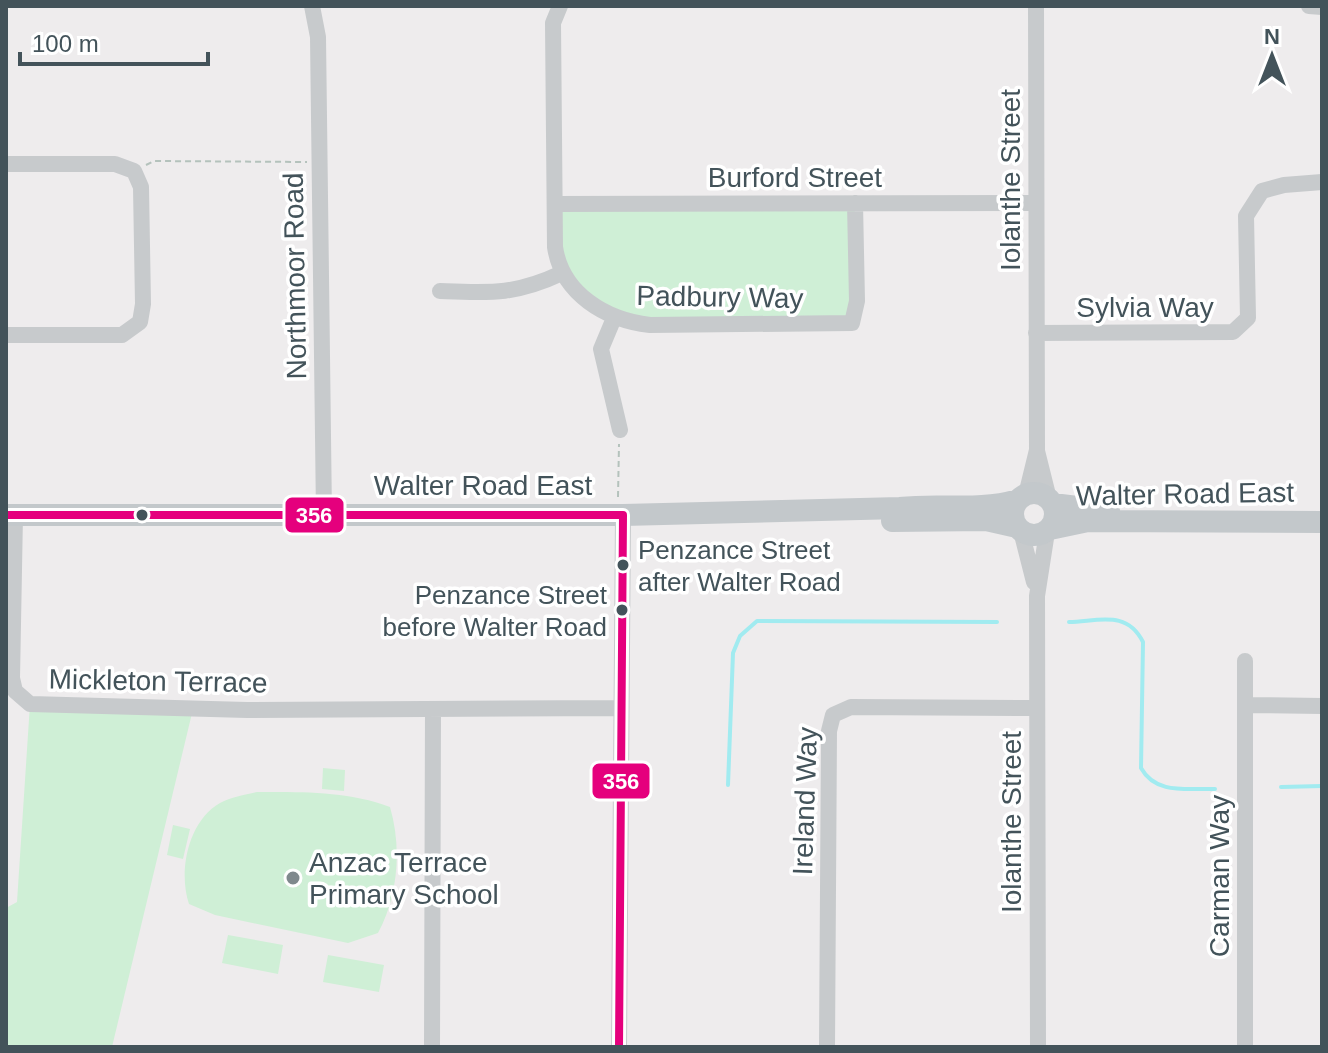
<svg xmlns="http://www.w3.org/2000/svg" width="1328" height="1053" viewBox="0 0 1328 1053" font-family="Arial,sans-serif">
<rect width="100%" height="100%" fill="#eeeced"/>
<path fill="#cfefd6" d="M 855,203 L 852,323 L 626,322 L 562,273 L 555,204 Z
M 30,704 L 193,709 L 112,1047 L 6,1047 L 6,908 L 17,902 Z
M 323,768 L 345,770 L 344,791 L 322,789 Z
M 257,792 C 302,792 348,791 390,807 C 402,848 398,896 378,933 L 348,943 L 215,915 L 189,904 C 178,872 188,821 220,803 C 231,797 245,795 257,792 Z
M 173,825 L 190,829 L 183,859 L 167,855 Z
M 228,935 L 283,945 L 278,974 L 222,963 Z
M 328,955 L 384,965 L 379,992 L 323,982 Z"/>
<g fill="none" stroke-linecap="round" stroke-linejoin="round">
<path stroke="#a1ebf0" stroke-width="4" d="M 1069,622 C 1100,621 1127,610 1143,642 L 1141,768 C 1156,795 1187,788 1215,789
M 728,785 L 733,653 L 740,636 L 757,621 L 997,622
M 1281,787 L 1322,786"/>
<path stroke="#b4c2bc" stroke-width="2" stroke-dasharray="6 4" stroke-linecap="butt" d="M 146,165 L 154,161 L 307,162
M 618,497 L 619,444"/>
<path stroke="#c7cacc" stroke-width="16" d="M 312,6 L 318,37 L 324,515
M 560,6 L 553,23 L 555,247 C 562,294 606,320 650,325 L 852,323 L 857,301 L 855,203
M 1309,6 L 1322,7
M 6,164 L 115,164 L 134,171 L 141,187 L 143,304 L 140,322 L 122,335 L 6,335
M 555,204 L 1036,203
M 440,291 C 491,293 515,295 562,273
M 614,318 L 601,349 L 620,430
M 1036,333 L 1233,332 L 1248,318 L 1246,216 L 1262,191 L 1284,185 L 1322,182
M 1037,451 L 1049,499
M 1026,495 L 1037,450 L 1036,6
M 15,515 L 12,678 L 15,691 L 30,704 L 247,710 L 620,708
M 1021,531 L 1034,582
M 1245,661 L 1245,1047
M 1245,705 L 1322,706
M 432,1047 L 433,709
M 619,1047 L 623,515
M 827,1047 L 829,731 L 833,715 L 851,707 L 1037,708
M 1038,1047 L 1037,596 L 1047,532"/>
<path stroke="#c3c8cb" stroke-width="22" d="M1013 514a21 21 0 1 1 42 0a21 21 0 1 1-42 0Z
M 1053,504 L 1109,511
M 6,515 L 623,515 L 900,508 C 943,503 976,512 1018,500
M 892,521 L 986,520 L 1017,527
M 1050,529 L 1088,521 L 1322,522"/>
<defs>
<path id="bus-1" d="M 6,515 L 623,515
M 619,1047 L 623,515"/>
</defs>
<use href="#bus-1" stroke="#fff" stroke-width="14"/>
<use href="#bus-1" stroke="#e5007d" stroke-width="8"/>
</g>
<g fill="#43535a" stroke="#fff" stroke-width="3">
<circle cx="142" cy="515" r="7"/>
<circle cx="623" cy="565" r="7"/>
<circle cx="622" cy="610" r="7"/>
</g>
<circle fill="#7f898d" stroke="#fff" stroke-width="3" cx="293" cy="878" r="8"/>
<g text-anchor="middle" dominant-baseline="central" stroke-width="7" stroke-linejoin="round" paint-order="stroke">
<g font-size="26" fill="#43535a" stroke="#fff" text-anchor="start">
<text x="638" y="550">Penzance Street<tspan x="638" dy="32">after Walter Road</tspan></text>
<text x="607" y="595" text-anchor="end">Penzance Street<tspan x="607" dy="32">before Walter Road</tspan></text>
</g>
<g font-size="28" fill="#43535a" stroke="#fff">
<text x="795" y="177">Burford Street</text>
<text transform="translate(1010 180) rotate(-90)">Iolanthe Street</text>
<text transform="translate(295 276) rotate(-91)">Northmoor Road</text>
<text transform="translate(720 297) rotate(1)">Padbury Way</text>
<text x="1145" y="307">Sylvia Way</text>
<text x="483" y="485">Walter Road East</text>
<text transform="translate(1185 494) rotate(-1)">Walter Road East</text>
<text transform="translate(158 681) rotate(1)">Mickleton Terrace</text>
<text transform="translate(805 801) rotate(-88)">Ireland Way</text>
<text transform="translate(1011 822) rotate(-90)">Iolanthe Street</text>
<text transform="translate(1219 876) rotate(-90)">Carman Way</text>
</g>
<g font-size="28" fill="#43535a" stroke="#fff" text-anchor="start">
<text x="309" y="862">Anzac Terrace<tspan x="309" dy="32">Primary School</tspan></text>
</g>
</g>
<g stroke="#fff" stroke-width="3">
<rect x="284" y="496" width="61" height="38" rx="8" fill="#e5007d"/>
<rect x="591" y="762" width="60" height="38" rx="8" fill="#e5007d"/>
</g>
<g font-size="22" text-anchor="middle" font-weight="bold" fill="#fff">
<text x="314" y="523">356</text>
<text x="621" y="789">356</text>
</g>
<rect width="1328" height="1053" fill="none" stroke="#43535a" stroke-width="16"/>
<g transform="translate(1272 56)" stroke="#ffffff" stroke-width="6" paint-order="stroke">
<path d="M0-6L14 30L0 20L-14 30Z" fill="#43535a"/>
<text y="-12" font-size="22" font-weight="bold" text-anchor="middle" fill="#43535a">N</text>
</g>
<path d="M20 52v12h188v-12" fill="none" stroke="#43535a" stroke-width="4"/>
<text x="32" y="52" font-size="24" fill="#43535a" stroke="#ffffff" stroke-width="6" paint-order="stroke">100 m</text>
</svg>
